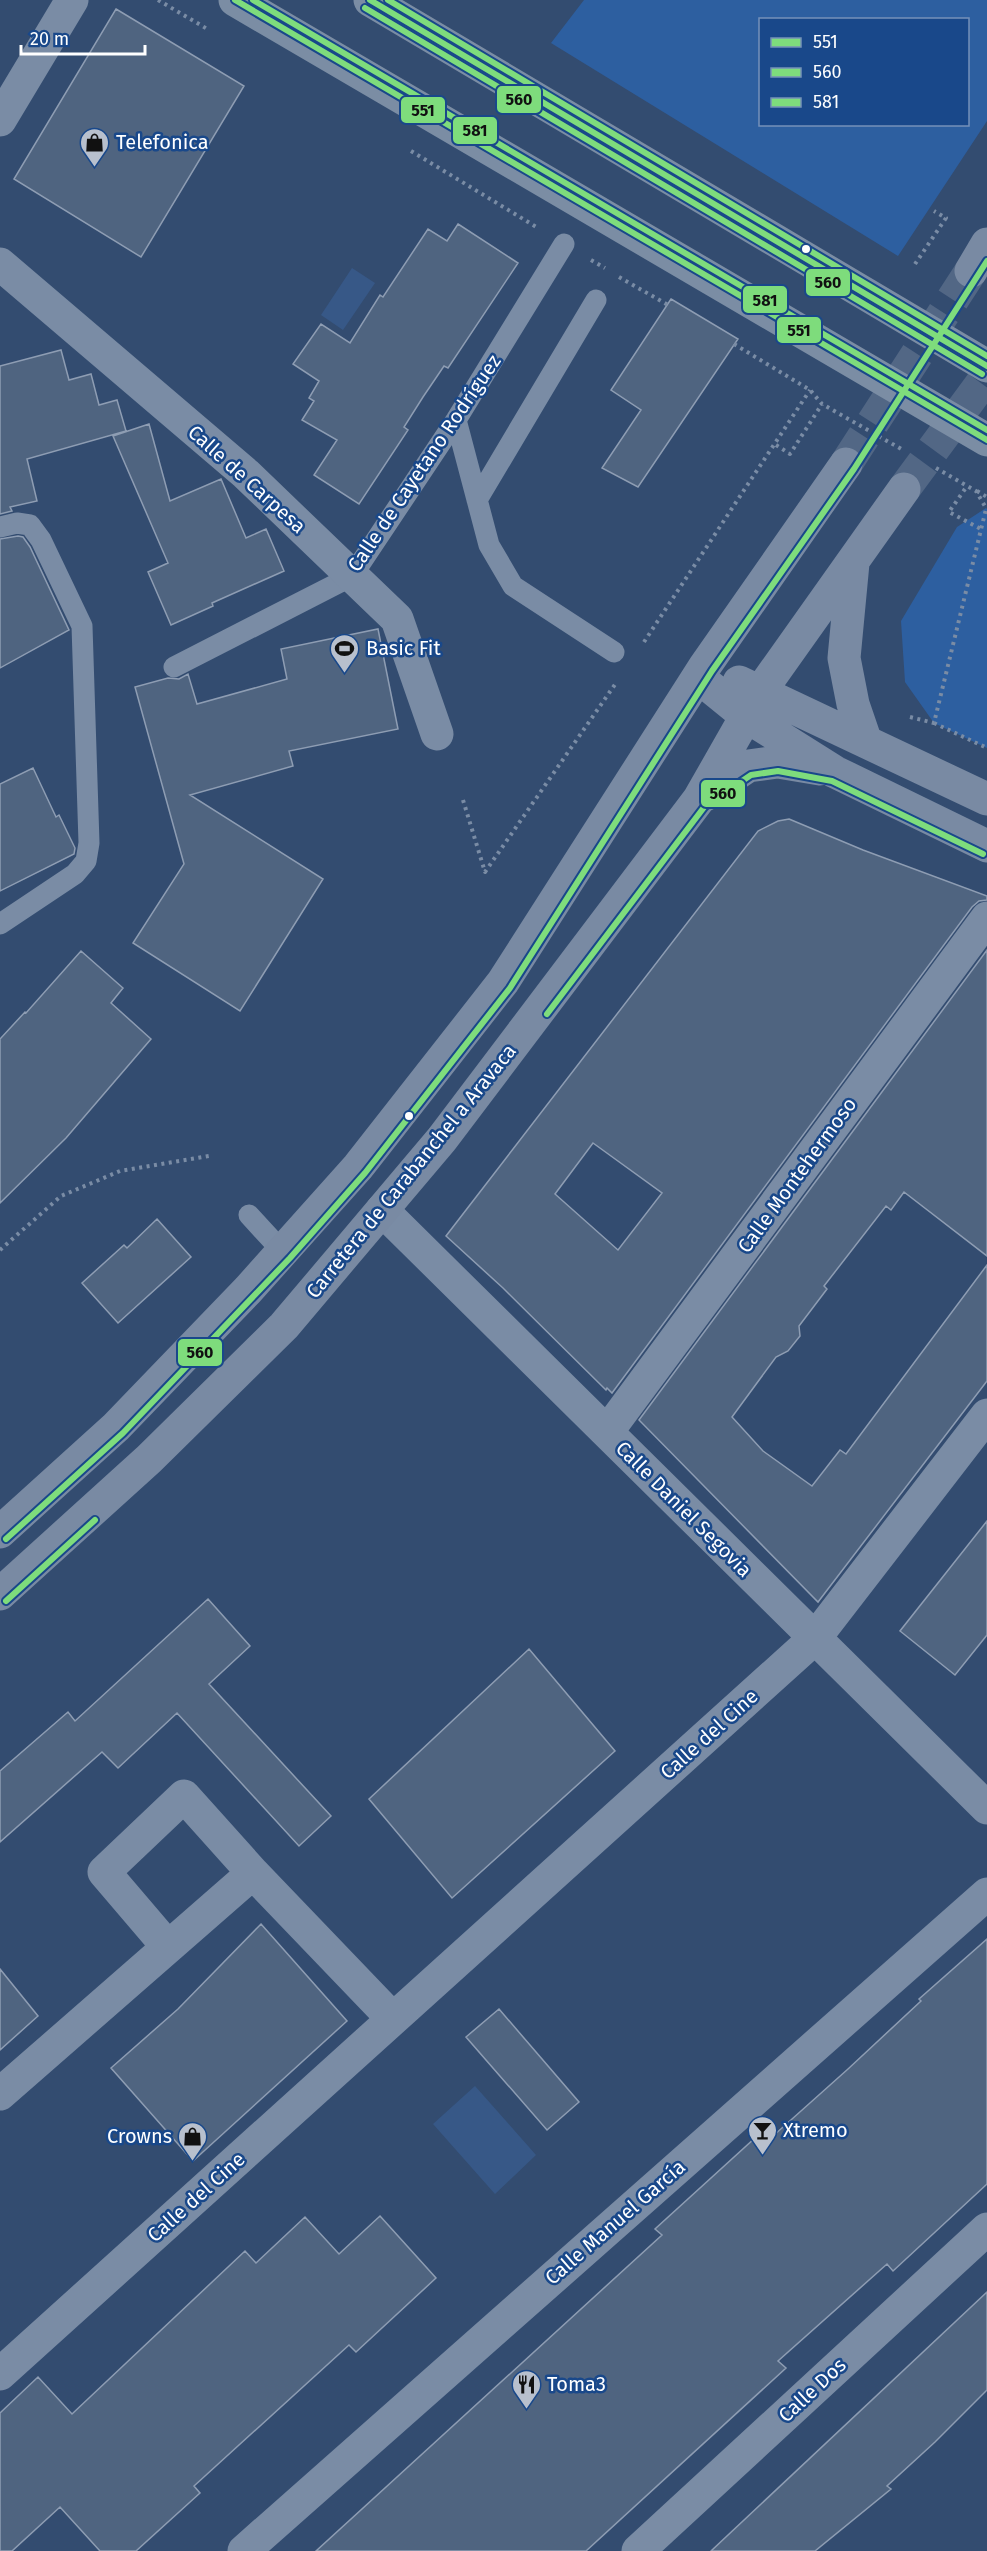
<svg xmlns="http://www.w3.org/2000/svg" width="987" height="2551" viewBox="0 0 987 2551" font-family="'Fira Sans',sans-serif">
<rect width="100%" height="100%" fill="#334c70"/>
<path fill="#2d5fa0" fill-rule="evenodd" d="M 584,0 L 987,0 L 987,121 L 898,256 L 551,43 ZM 760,20 L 968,20 L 968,124 L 760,124 Z
M 986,508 L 987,509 L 987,748 L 934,723 L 905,682 L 901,621 L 957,527 Z"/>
<path fill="#375887" d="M 352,268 L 375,283 L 343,330 L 321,315 Z
M 475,2086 L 536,2155 L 495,2194 L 433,2124 Z"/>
<path fill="#4f6480" stroke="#8e9db3" stroke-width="1.5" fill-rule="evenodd" d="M 116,9 L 244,86 L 141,257 L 14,179 Z
M 458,224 L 518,263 L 448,368 L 444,366 L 423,397 L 404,427 L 408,430 L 359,504 L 314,475 L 337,440 L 302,420 L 314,401 L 309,398 L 319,381 L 293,364 L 321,324 L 350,343 L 380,295 L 383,297 L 428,229 L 447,241 Z
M 671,299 L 738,339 L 638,487 L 602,468 L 641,410 L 611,390 Z
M 61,350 L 69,380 L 91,374 L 99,405 L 117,400 L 126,431 L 27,459 L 37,501 L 10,507 L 12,511 L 0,514 L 0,366 Z
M 149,424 L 170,501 L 221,479 L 246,538 L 266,529 L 284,571 L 212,603 L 213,606 L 171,625 L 148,572 L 168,563 L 113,436 Z
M 18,536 L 23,537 L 30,547 L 69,630 L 0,668 L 0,539 Z
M 378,629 L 398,729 L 289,751 L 293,766 L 190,795 L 323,879 L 240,1011 L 133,943 L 184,864 L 135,687 L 168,678 L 179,679 L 188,674 L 197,704 L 287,679 L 281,649 Z
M 33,768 L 56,817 L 59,815 L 75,848 L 74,854 L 0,891 L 0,784 Z
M 789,819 L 863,850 L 987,896 L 987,900 L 979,901 L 972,907 L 612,1393 L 607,1388 L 606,1390 L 503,1288 L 446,1236 L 758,831 L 778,821 ZM 593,1143 L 662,1193 L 618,1250 L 555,1194 Z
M 987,950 L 987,1256 L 904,1192 L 891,1210 L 886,1206 L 824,1286 L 827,1289 L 799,1326 L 800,1336 L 788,1351 L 776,1357 L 732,1417 L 763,1451 L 812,1486 L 840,1450 L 846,1454 L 987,1265 L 987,1381 L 818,1602 L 639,1420 Z
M 81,951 L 123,988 L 111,1003 L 151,1039 L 66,1138 L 0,1203 L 0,1039 L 25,1012 L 26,1013 Z
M 157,1219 L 191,1257 L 118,1323 L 82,1283 L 124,1245 L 127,1248 Z
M 987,1521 L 987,1635 L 955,1675 L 900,1631 Z
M 208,1599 L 250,1646 L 209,1684 L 331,1816 L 299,1846 L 177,1713 L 118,1768 L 102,1752 L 0,1842 L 0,1771 L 68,1712 L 75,1721 Z
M 529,1649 L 615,1751 L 452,1898 L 369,1799 Z
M 261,1924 L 347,2021 L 193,2161 L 111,2068 L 178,2009 Z
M 987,1939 L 987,2184 L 893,2271 L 887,2264 L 778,2361 L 786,2368 L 586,2551 L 316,2551 L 662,2235 L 655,2229 L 766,2128 L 773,2136 L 848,2069 L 921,2001 L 919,1999 Z
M 0,1969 L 38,2016 L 0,2050 Z
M 499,2009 L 579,2102 L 547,2130 L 466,2037 Z
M 380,2216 L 436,2278 L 356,2352 L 349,2345 L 194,2486 L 200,2493 L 136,2551 L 100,2551 L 60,2507 L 12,2551 L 0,2551 L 0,2413 L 38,2377 L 72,2414 L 245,2251 L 256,2263 L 305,2217 L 339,2254 Z
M 987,2292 L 987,2390 L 935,2442 L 887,2486 L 891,2489 L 815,2551 L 711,2551 Z"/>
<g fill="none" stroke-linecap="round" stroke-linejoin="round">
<path stroke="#526785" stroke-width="33" stroke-dasharray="33 16" stroke-linecap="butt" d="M 846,464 L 971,271
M 904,489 L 987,376"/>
<path stroke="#7a8ca5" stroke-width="4" stroke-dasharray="3 4.5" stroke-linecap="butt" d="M 158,0 L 209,30
M 411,151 L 538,228
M 591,260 L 605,268
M 915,264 L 946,218 L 934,211
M 619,277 L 668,305
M 734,344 L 810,390 L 822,404 L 903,450
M 776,445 L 790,454 L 822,404
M 936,468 L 976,491 L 986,508
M 965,489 L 949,512 L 981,529
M 977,491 L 987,497
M 644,642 L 810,390
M 910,717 L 934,723 L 986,509
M 934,723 L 987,748
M 463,800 L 485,872 L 616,683
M 0,1250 L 61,1196 L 120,1171 L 209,1156"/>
<path stroke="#7a8ca5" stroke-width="21" d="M 456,420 L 489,545 L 513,586 L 614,652
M 477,500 L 596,300
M 0,527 L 17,523 L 30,525 L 41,540 L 82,626 L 89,843 L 86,861 L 75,874 L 0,924
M 174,667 L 352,576 L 456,420 L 564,244
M 249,1215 L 283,1252"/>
<path stroke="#7a8ca5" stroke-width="33" d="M 0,120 L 72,0
M 0,264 L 246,474 L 397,619 L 437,734
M 382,1210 L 987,1808
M 607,1432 L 987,918
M 168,1947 L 104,1872 L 184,1796 L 253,1873
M 0,2094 L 253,1873 L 393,2019
M 0,2374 L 815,1638 L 987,1415
M 244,2551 L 987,1894
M 638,2551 L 987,2229"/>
<path stroke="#798aa3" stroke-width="33" d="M 971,271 L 987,244
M 853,563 L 844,658 L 853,704 L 866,742
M 698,677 L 746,716 L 835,772 L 987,846
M 739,682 L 987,799
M 705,795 L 748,766 L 778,762 L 820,769
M 0,1532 L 116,1427 L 248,1290 L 358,1167 L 503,982 L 705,666 L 846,464
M 0,1594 L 149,1459 L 284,1326 L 442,1139 L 699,799 L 760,692 L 904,489"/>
<path stroke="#7b8da4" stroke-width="33" d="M 235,0 L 987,440
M 370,0 L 987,366"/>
<defs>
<path id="bus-1" d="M 235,0 L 987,440
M 370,0 L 987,366"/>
<path id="bus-2" d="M 365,8 L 982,374
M 547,1014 L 705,806 L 751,775 L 778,771 L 832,781 L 983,854
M 6,1539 L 123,1433 L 290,1258 L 365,1173 L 510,988 L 712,671 L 854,469 L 987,261
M 6,1601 L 95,1520"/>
<path id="bus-3" d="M 253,0 L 987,430
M 388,0 L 987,356"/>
</defs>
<use href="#bus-1" stroke="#19488a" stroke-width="10"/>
<use href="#bus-2" stroke="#19488a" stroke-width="10"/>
<use href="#bus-3" stroke="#19488a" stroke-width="10"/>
<use href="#bus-1" stroke="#7edc7c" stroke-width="6"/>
<use href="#bus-2" stroke="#7edc7c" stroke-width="6"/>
<use href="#bus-3" stroke="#7edc7c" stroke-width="6"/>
</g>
<defs>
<symbol id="shop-pin" viewBox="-11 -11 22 30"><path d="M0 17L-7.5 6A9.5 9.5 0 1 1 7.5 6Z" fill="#b8c0cd" stroke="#19488a"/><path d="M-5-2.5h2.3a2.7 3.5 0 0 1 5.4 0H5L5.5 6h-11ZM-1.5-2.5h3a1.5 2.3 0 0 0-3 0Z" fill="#111"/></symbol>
<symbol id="stadium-pin" viewBox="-11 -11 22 30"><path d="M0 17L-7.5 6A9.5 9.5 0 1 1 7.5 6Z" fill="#b8c0cd" stroke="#19488a"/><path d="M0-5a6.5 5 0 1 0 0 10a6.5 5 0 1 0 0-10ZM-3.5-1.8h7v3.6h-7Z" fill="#111"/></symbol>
<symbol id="bar-pin" viewBox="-11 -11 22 30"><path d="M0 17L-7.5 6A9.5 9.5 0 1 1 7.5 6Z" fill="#b8c0cd" stroke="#19488a"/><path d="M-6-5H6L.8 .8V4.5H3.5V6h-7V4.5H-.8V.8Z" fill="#111"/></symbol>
<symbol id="restaurant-pin" viewBox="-11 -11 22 30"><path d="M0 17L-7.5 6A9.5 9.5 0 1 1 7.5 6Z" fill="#b8c0cd" stroke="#19488a"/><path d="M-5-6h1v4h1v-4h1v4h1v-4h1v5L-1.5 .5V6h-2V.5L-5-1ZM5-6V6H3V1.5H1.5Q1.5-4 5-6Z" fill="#111"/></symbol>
</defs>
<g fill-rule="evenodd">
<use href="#shop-pin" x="78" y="126" width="33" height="45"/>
<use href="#stadium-pin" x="328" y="632" width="33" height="45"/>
<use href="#bar-pin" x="746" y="2114" width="33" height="45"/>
<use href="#shop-pin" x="176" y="2120" width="33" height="45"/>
<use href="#restaurant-pin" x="510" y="2368" width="33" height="45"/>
</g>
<g fill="#fff" stroke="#19488a" stroke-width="2">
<circle cx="806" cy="249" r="5"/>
<circle cx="409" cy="1116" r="5"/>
</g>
<g text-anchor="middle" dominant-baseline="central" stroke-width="5" stroke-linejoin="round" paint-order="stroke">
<g font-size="20" fill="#fff" stroke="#19488a" text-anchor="start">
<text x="116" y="142">Telefonica</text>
<text x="366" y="648">Basic Fit</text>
<text x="783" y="2130">Xtremo</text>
<text x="172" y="2136" text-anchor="end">Crowns</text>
<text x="547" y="2384">Toma3</text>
</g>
<g font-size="20" fill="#fff" stroke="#19488a">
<text transform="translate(424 463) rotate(-56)">Calle de Cayetano Rodríguez</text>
<text transform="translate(247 479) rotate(42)">Calle de Carpesa</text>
<text transform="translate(411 1171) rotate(-51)">Carretera de Carabanchel a Aravaca</text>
<text transform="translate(797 1175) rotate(-54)">Calle Montehermoso</text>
<text transform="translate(684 1509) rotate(45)">Calle Daniel Segovia</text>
<text transform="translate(709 1734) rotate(-42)">Calle del Cine</text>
<text transform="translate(196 2197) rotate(-42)">Calle del Cine</text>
<text transform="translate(615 2222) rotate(-41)">Calle Manuel García</text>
<text transform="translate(812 2390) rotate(-43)">Calle Dos</text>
</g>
</g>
<g stroke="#19488a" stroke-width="2">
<rect x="496" y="85" width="46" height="29" rx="6" fill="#7edc7c"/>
<rect x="400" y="96" width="46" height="28" rx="6" fill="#7edc7c"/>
<rect x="452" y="116" width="46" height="29" rx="6" fill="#7edc7c"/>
<rect x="805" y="268" width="46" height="29" rx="6" fill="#7edc7c"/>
<rect x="742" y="285" width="46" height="29" rx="6" fill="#7edc7c"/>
<rect x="776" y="316" width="46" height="28" rx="6" fill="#7edc7c"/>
<rect x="700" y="779" width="46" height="29" rx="6" fill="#7edc7c"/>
<rect x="177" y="1338" width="46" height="29" rx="6" fill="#7edc7c"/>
</g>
<g font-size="16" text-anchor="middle" font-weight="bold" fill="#111">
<text x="519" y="105">560</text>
<text x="423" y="116">551</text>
<text x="475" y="136">581</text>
<text x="828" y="288">560</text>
<text x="765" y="306">581</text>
<text x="799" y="336">551</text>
<text x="723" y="799">560</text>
<text x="200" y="1358">560</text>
</g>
<rect x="759" y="18" width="210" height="108" fill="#19488a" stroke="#7591b9" stroke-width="1.5"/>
<rect x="771" y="38" width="30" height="9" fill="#7edc7c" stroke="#7591b9" stroke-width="1.5"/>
<text x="813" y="48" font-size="18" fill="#ffffff">551</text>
<rect x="771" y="68" width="30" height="9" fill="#7edc7c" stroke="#7591b9" stroke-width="1.5"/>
<text x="813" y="78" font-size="18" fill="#ffffff">560</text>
<rect x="771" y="98" width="30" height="9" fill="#7edc7c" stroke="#7591b9" stroke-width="1.5"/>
<text x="813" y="108" font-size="18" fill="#ffffff">581</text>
<path d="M21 45v9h124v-9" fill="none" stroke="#ffffff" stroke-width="3"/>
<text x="30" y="45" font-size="18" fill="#ffffff" stroke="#19488a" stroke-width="4.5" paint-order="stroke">20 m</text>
</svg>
